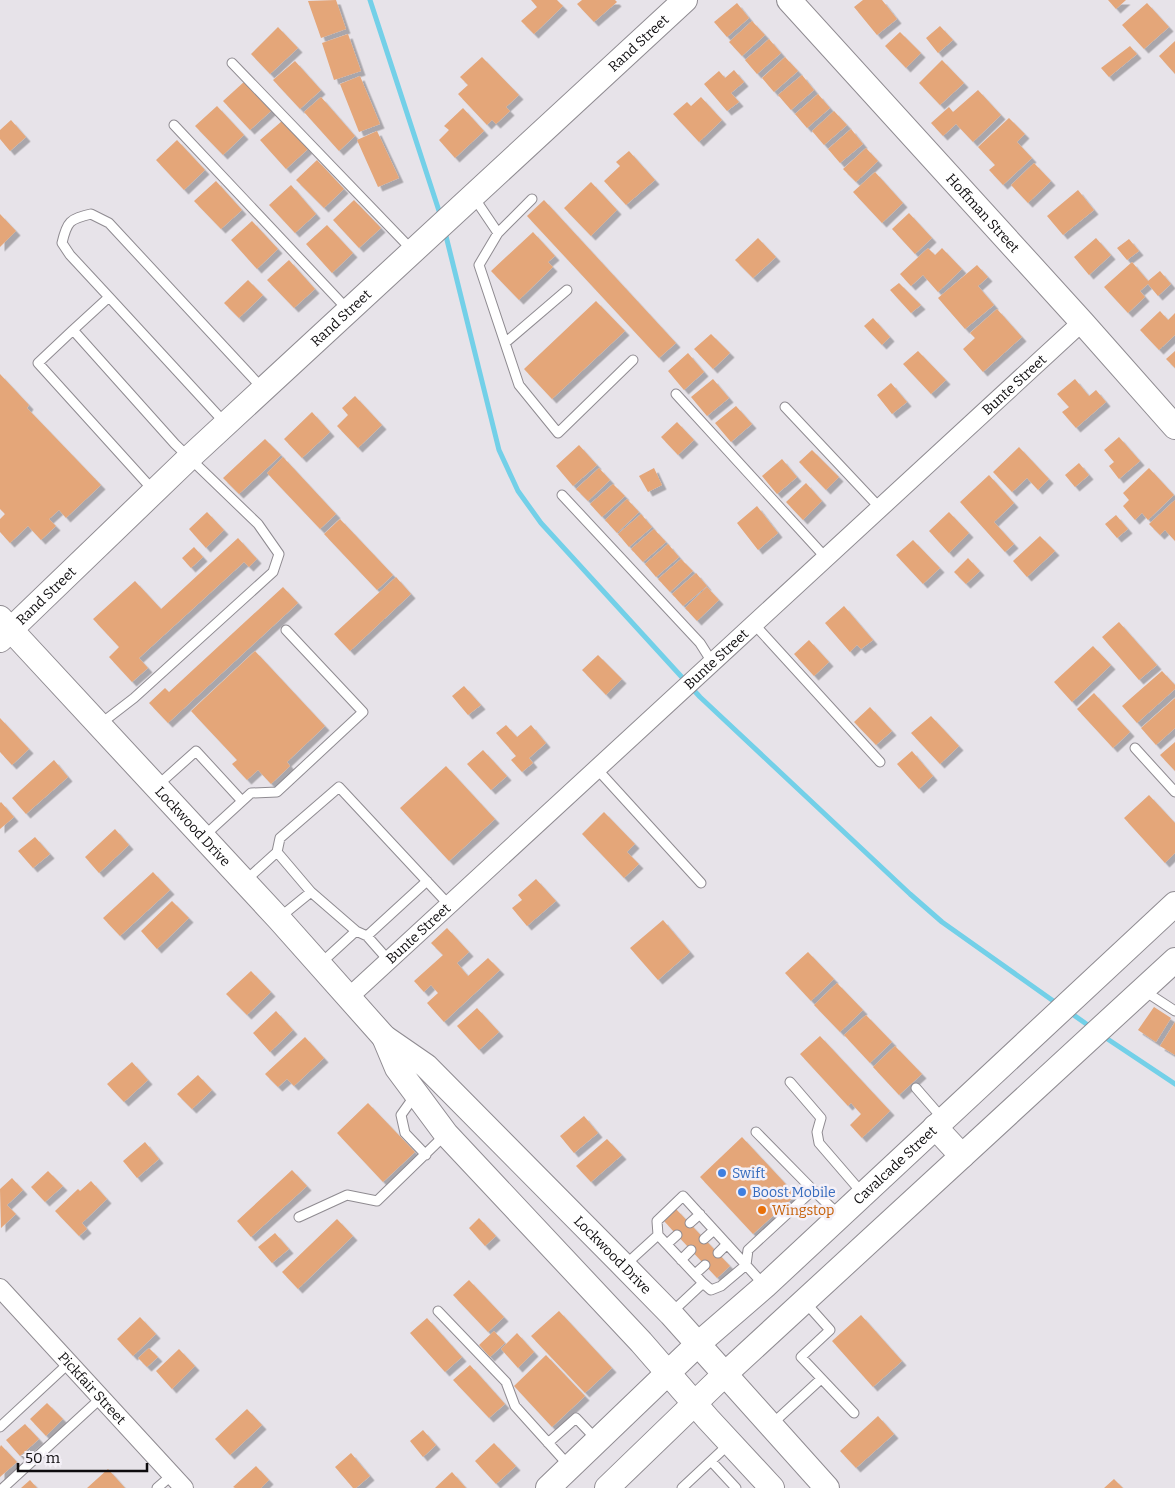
<svg xmlns="http://www.w3.org/2000/svg" width="1175" height="1488" viewBox="0 0 1175 1488" font-family="Bitter,serif">
<defs>
<filter id="shadow"><feDropShadow dx="4.5" dy="4.5" stdDeviation="0" flood-color="#0004"/></filter>
</defs>
<rect width="100%" height="100%" fill="#e7e3e9"/>
<g fill="none" stroke-linecap="round" stroke-linejoin="round">
<path stroke="#73d0e8" stroke-width="5" d="M 370,0 L 441,217
M 445,232 L 499,450 L 518,491 L 541,523 L 700,697 L 910,894 L 942,922 L 1059,1005
M 1068,1011 L 1092,1028
M 1103,1036 L 1175,1084"/>
</g>
<path fill="#e4a679" filter="url(#shadow)" d="M 336,0 L 346,29 L 321,38 L 308,1 Z
M 531,0 L 557,0 L 563,6 L 534,34 L 521,21 L 537,7 Z
M 582,0 L 615,0 L 617,2 L 594,22 L 577,4 Z
M 863,0 L 882,0 L 897,19 L 877,35 L 854,7 Z
M 1108,0 L 1126,0 L 1116,9 Z
M 737,3 L 749,18 L 727,37 L 714,22 Z
M 1147,3 L 1169,27 L 1144,49 L 1122,25 Z
M 752,21 L 765,35 L 742,56 L 729,42 Z
M 940,26 L 953,40 L 938,53 L 926,38 Z
M 278,27 L 298,48 L 270,74 L 251,54 Z
M 900,32 L 921,53 L 906,68 L 885,46 Z
M 348,34 L 361,71 L 334,80 L 322,43 Z
M 769,39 L 781,53 L 757,74 L 745,60 Z
M 1175,41 L 1175,74 L 1159,56 Z
M 1130,46 L 1137,54 L 1109,77 L 1101,68 Z
M 482,57 L 519,95 L 506,107 L 510,111 L 496,124 L 492,120 L 487,125 L 458,94 L 468,85 L 460,77 Z
M 785,57 L 798,71 L 774,92 L 762,78 Z
M 942,60 L 964,83 L 940,105 L 919,83 Z
M 295,61 L 321,90 L 300,109 L 273,80 Z
M 734,70 L 744,82 L 731,93 L 739,102 L 727,111 L 704,84 L 719,71 L 725,78 Z
M 802,75 L 814,90 L 791,110 L 778,95 Z
M 360,76 L 380,124 L 359,132 L 340,84 Z
M 245,81 L 272,110 L 250,130 L 223,101 Z
M 978,90 L 1001,115 L 973,142 L 956,124 L 943,136 L 931,123 L 949,107 L 953,112 Z
M 818,94 L 830,108 L 807,128 L 795,114 Z
M 321,97 L 355,136 L 339,151 L 304,112 Z
M 701,97 L 722,120 L 699,142 L 673,114 L 687,102 L 691,106 Z
M 217,106 L 244,135 L 223,155 L 195,126 Z
M 463,108 L 484,131 L 455,158 L 439,140 L 449,130 L 444,126 Z
M 834,111 L 847,125 L 824,145 L 812,131 Z
M 1009,118 L 1025,134 L 1017,142 L 1032,158 L 1003,185 L 989,170 L 995,165 L 978,147 Z
M 11,120 L 26,137 L 10,151 L 0,139 L 0,130 Z
M 282,121 L 308,149 L 286,169 L 260,140 Z
M 851,129 L 863,144 L 840,163 L 828,149 Z
M 377,131 L 399,178 L 378,187 L 357,140 Z
M 177,140 L 205,170 L 184,190 L 156,160 Z
M 866,148 L 878,161 L 856,182 L 843,169 Z
M 629,151 L 655,180 L 626,205 L 604,181 L 620,166 L 616,162 Z
M 317,160 L 344,189 L 324,208 L 296,180 Z
M 1034,163 L 1051,181 L 1028,203 L 1011,185 Z
M 875,172 L 903,203 L 882,223 L 853,192 Z
M 216,181 L 242,210 L 221,229 L 194,201 Z
M 591,182 L 617,210 L 591,236 L 564,208 Z
M 291,185 L 316,214 L 295,233 L 269,205 Z
M 1078,190 L 1094,210 L 1063,235 L 1047,216 Z
M 354,200 L 381,228 L 359,248 L 333,220 Z
M 544,200 L 676,343 L 659,358 L 527,216 Z
M 909,213 L 932,238 L 915,254 L 892,229 Z
M 0,214 L 16,231 L 0,247 Z
M 252,221 L 278,249 L 257,269 L 231,240 Z
M 327,225 L 353,253 L 332,273 L 306,244 Z
M 533,232 L 555,256 L 548,262 L 553,267 L 519,300 L 491,271 Z
M 758,238 L 776,257 L 753,278 L 735,260 Z
M 1096,238 L 1111,255 L 1089,275 L 1074,257 Z
M 1129,239 L 1139,251 L 1127,260 L 1117,248 Z
M 928,248 L 935,255 L 942,248 L 962,269 L 938,292 L 923,275 L 911,286 L 900,274 Z
M 289,260 L 315,289 L 294,308 L 267,280 Z
M 1132,262 L 1148,281 L 1160,271 L 1171,284 L 1158,296 L 1148,284 L 1140,291 L 1145,297 L 1128,313 L 1104,287 Z
M 977,265 L 988,277 L 978,286 L 994,305 L 965,329 L 938,298 Z
M 248,280 L 263,295 L 239,318 L 224,303 Z
M 899,283 L 921,305 L 911,313 L 890,290 Z
M 596,301 L 625,331 L 552,399 L 524,369 Z
M 997,309 L 1022,337 L 983,372 L 963,349 L 975,338 L 970,333 Z
M 1160,311 L 1168,320 L 1175,313 L 1175,335 L 1159,350 L 1140,330 Z
M 873,318 L 890,337 L 882,345 L 864,326 Z
M 711,334 L 730,353 L 713,369 L 694,349 Z
M 918,351 L 946,380 L 931,394 L 903,364 Z
M 1175,351 L 1175,368 L 1166,359 Z
M 688,353 L 704,372 L 684,390 L 668,371 Z
M 0,374 L 29,405 L 27,408 L 101,485 L 66,518 L 59,510 L 49,519 L 56,526 L 41,540 L 28,526 L 10,543 L 0,532 L 0,519 L 5,514 L 0,509 Z
M 713,379 L 729,398 L 707,416 L 691,397 Z
M 1075,379 L 1089,396 L 1096,390 L 1106,402 L 1076,428 L 1062,412 L 1069,407 L 1057,394 Z
M 891,383 L 907,402 L 892,414 L 877,395 Z
M 355,396 L 382,425 L 358,448 L 337,426 L 348,415 L 342,408 Z
M 736,406 L 752,424 L 731,442 L 715,423 Z
M 312,412 L 330,432 L 302,458 L 284,439 Z
M 677,422 L 694,440 L 678,455 L 661,437 Z
M 1119,437 L 1140,461 L 1119,479 L 1109,466 L 1114,462 L 1104,450 Z
M 265,439 L 281,455 L 239,494 L 223,478 Z
M 579,445 L 597,465 L 573,486 L 556,466 Z
M 1019,447 L 1049,479 L 1038,490 L 1027,478 L 1012,492 L 993,472 Z
M 812,450 L 839,477 L 826,490 L 799,462 Z
M 283,457 L 336,514 L 320,529 L 267,473 Z
M 782,459 L 797,477 L 777,494 L 762,476 Z
M 1079,463 L 1089,475 L 1075,487 L 1065,475 Z
M 599,468 L 610,480 L 588,501 L 576,489 Z
M 654,468 L 662,485 L 648,492 L 639,476 Z
M 1149,468 L 1174,495 L 1148,520 L 1142,513 L 1135,520 L 1123,506 L 1129,500 L 1123,493 Z
M 989,475 L 1014,503 L 994,522 L 1014,544 L 1005,552 L 960,502 Z
M 806,483 L 822,501 L 803,520 L 786,502 Z
M 613,484 L 625,496 L 602,517 L 590,504 Z
M 627,499 L 639,512 L 617,533 L 605,520 Z
M 1175,500 L 1175,541 L 1165,530 L 1160,535 L 1149,524 Z
M 757,506 L 778,533 L 758,550 L 737,523 Z
M 207,512 L 224,530 L 206,548 L 189,529 Z
M 949,512 L 969,533 L 949,553 L 929,531 Z
M 641,514 L 652,527 L 629,547 L 618,534 Z
M 1116,515 L 1128,529 L 1117,538 L 1105,524 Z
M 340,519 L 393,575 L 377,590 L 324,534 Z
M 654,529 L 666,542 L 643,562 L 631,549 Z
M 1040,536 L 1055,551 L 1027,577 L 1013,561 Z
M 238,538 L 257,559 L 249,567 L 244,562 L 139,658 L 148,668 L 132,682 L 109,657 L 119,647 L 93,619 L 135,581 L 161,609 Z
M 913,540 L 940,568 L 923,584 L 896,555 Z
M 668,544 L 679,557 L 656,577 L 645,564 Z
M 194,547 L 203,557 L 191,568 L 182,558 Z
M 968,558 L 980,571 L 966,584 L 954,572 Z
M 681,559 L 693,571 L 670,592 L 658,579 Z
M 696,573 L 707,586 L 683,606 L 672,594 Z
M 396,577 L 411,594 L 350,651 L 334,634 Z
M 283,587 L 298,603 L 168,723 L 149,703 L 165,688 L 169,692 Z
M 707,587 L 719,600 L 697,621 L 685,608 Z
M 844,606 L 873,640 L 861,649 L 857,645 L 850,652 L 825,623 Z
M 1119,622 L 1157,665 L 1139,680 L 1102,637 Z
M 809,640 L 829,662 L 814,676 L 794,654 Z
M 1093,646 L 1111,665 L 1072,702 L 1054,682 Z
M 255,651 L 325,726 L 287,762 L 290,766 L 271,784 L 258,770 L 247,780 L 232,764 L 237,760 L 191,711 Z
M 598,655 L 622,679 L 606,695 L 582,670 Z
M 1162,671 L 1175,685 L 1175,689 L 1137,723 L 1122,706 Z
M 464,686 L 481,705 L 468,715 L 452,696 Z
M 1094,693 L 1130,732 L 1113,748 L 1077,709 Z
M 1175,698 L 1175,728 L 1156,745 L 1141,728 Z
M 870,707 L 892,731 L 876,745 L 854,722 Z
M 931,716 L 959,746 L 940,764 L 911,733 Z
M 0,718 L 29,749 L 12,765 L 0,752 Z
M 506,725 L 517,737 L 531,725 L 546,743 L 529,758 L 533,763 L 522,772 L 511,760 L 516,756 L 496,733 Z
M 1175,742 L 1175,771 L 1160,755 Z
M 483,750 L 507,776 L 491,790 L 467,764 Z
M 912,751 L 933,776 L 919,789 L 897,764 Z
M 54,760 L 68,777 L 26,814 L 12,798 Z
M 446,766 L 495,819 L 449,861 L 400,808 Z
M 1149,795 L 1175,823 L 1175,853 L 1165,863 L 1124,818 Z
M 1,802 L 14,817 L 0,829 L 0,803 Z
M 604,812 L 635,844 L 627,852 L 639,864 L 624,878 L 582,834 Z
M 115,829 L 129,845 L 99,873 L 85,857 Z
M 35,837 L 50,854 L 33,868 L 18,851 Z
M 153,872 L 170,890 L 120,936 L 103,918 Z
M 536,879 L 556,901 L 527,926 L 512,908 L 522,900 L 518,895 Z
M 172,901 L 189,918 L 157,949 L 141,931 Z
M 663,920 L 690,952 L 658,980 L 630,948 Z
M 447,928 L 469,952 L 457,963 L 468,976 L 488,958 L 500,970 L 444,1022 L 427,1003 L 438,993 L 431,985 L 424,992 L 414,981 L 443,955 L 431,943 Z
M 808,952 L 834,979 L 811,1001 L 785,973 Z
M 251,971 L 271,992 L 247,1015 L 226,994 Z
M 837,983 L 863,1010 L 840,1032 L 814,1005 Z
M 1154,1007 L 1171,1018 L 1156,1042 L 1138,1030 Z
M 477,1008 L 499,1032 L 479,1050 L 457,1026 Z
M 276,1011 L 293,1030 L 270,1052 L 253,1033 Z
M 866,1015 L 892,1042 L 870,1063 L 844,1035 Z
M 1175,1022 L 1175,1055 L 1160,1046 Z
M 820,1036 L 890,1111 L 862,1138 L 850,1125 L 861,1114 L 851,1103 L 848,1106 L 800,1054 Z
M 305,1037 L 324,1058 L 294,1086 L 287,1079 L 278,1087 L 265,1074 Z
M 895,1046 L 922,1074 L 899,1095 L 873,1067 Z
M 132,1062 L 148,1080 L 124,1102 L 107,1084 Z
M 198,1075 L 212,1090 L 192,1109 L 177,1094 Z
M 368,1103 L 415,1152 L 383,1182 L 337,1133 Z
M 584,1116 L 598,1133 L 574,1153 L 560,1136 Z
M 742,1137 L 796,1195 L 753,1234 L 700,1177 Z
M 607,1139 L 622,1155 L 591,1182 L 576,1166 Z
M 145,1142 L 159,1159 L 137,1178 L 123,1161 Z
M 292,1170 L 307,1186 L 251,1237 L 237,1221 Z
M 48,1171 L 63,1186 L 45,1202 L 31,1187 Z
M 12,1178 L 23,1190 L 7,1205 L 16,1214 L 1,1228 L 0,1189 Z
M 91,1181 L 107,1199 L 82,1223 L 87,1229 L 79,1236 L 55,1211 L 78,1189 L 80,1191 Z
M 676,1209 L 730,1266 L 717,1278 L 664,1221 Z
M 479,1218 L 496,1236 L 485,1246 L 469,1228 Z
M 337,1219 L 353,1236 L 298,1289 L 282,1272 Z
M 275,1233 L 289,1249 L 272,1263 L 258,1247 Z
M 469,1280 L 504,1317 L 488,1332 L 453,1295 Z
M 559,1311 L 612,1368 L 585,1393 L 531,1336 Z
M 861,1315 L 902,1361 L 873,1387 L 832,1341 Z
M 140,1317 L 156,1334 L 133,1356 L 117,1339 Z
M 427,1318 L 462,1357 L 445,1372 L 410,1333 Z
M 494,1331 L 505,1343 L 490,1357 L 479,1345 Z
M 517,1333 L 534,1352 L 518,1368 L 501,1349 Z
M 149,1348 L 158,1357 L 147,1367 L 138,1358 Z
M 179,1349 L 195,1366 L 172,1389 L 156,1371 Z
M 546,1355 L 585,1396 L 552,1427 L 514,1386 Z
M 470,1365 L 505,1404 L 489,1418 L 453,1380 Z
M 47,1403 L 63,1419 L 46,1436 L 30,1419 Z
M 247,1409 L 262,1425 L 230,1455 L 215,1439 Z
M 878,1416 L 894,1434 L 856,1468 L 840,1451 Z
M 25,1424 L 39,1439 L 20,1456 L 6,1440 Z
M 423,1430 L 436,1445 L 423,1457 L 410,1441 Z
M 494,1443 L 516,1466 L 496,1484 L 475,1461 Z
M 1,1445 L 17,1462 L 0,1477 L 0,1447 Z
M 351,1453 L 370,1476 L 356,1488 L 353,1488 L 335,1467 Z
M 256,1466 L 269,1480 L 261,1488 L 235,1488 L 233,1487 Z
M 108,1469 L 125,1488 L 87,1488 Z
M 452,1472 L 466,1488 L 435,1488 Z
M 1114,1479 L 1123,1488 L 1104,1488 Z
M 30,1480 L 37,1488 L 21,1488 Z"/>
<g fill="none" stroke-linecap="round" stroke-linejoin="round">
<defs>
<path id="lane" d="M 232,63 L 413,251
M 174,125 L 349,311
M 473,196 L 498,233 L 479,265 L 519,385 L 558,433 L 633,360
M 498,233 L 532,199
M 109,297 L 70,255 L 62,243 C 67,221 70,219 91,214 L 109,223 L 263,389
M 73,330 L 38,363 L 153,490
M 505,343 L 567,290
M 676,394 L 826,558
M 785,407 L 880,508
M 562,495 L 700,643 L 712,662
M 754,624 L 880,762
M 99,725 L 134,698 L 273,572 L 279,554 L 258,524 L 175,444 L 73,330 L 109,297 L 225,423
M 1135,748 L 1175,792
M 597,769 L 701,883
M 158,785 L 196,751 L 242,801
M 203,837 L 251,793 L 277,792 L 363,712 L 286,630
M 277,852 L 311,892 L 356,931 L 367,936 L 389,961
M 245,881 L 277,852 L 280,838 L 339,787 L 449,905
M 279,918 L 311,892
M 367,936 L 427,881
M 320,964 L 356,931
M 1143,990 L 1175,1011
M 790,1082 L 821,1118 L 817,1132 L 819,1143 L 863,1194
M 916,1088 L 943,1119
M 416,1094 L 401,1115 L 405,1133 L 426,1155
M 756,1132 L 813,1190
M 299,1217 L 347,1195 L 377,1201 L 446,1134
M 690,1223 L 700,1214
M 658,1235 L 657,1221 L 683,1196 L 746,1265 L 721,1286 L 711,1290 L 703,1283
M 704,1239 L 714,1230
M 667,1244 L 677,1235
M 718,1253 L 727,1244
M 681,1260 L 691,1250
M 624,1266 L 658,1235 L 703,1283 L 672,1312
M 695,1274 L 705,1265
M 764,1285 L 746,1265 L 748,1250 L 813,1190 L 840,1216
M 805,1302 L 830,1330 L 801,1357 L 854,1413
M 438,1311 L 506,1382 L 515,1406 L 570,1467
M 772,1424 L 821,1379
M 0,1427 L 69,1363
M 548,1443 L 576,1418 L 596,1439
M 711,1461 L 736,1488
M 3,1488 L 101,1398
M 157,1488 L 172,1475
M 682,1488 L 729,1444"/>
<g id="street">
<path id="s1" d="M 349,997 L 1082,322"/>
<path id="s2" d="M 0,1288 L 184,1488"/>
</g>
<g id="secondary">
<path id="s3" d="M 789,0 L 1082,322 L 1175,427"/>
<path id="s4" d="M 0,618 L 279,919 L 384,1037 L 426,1066 L 624,1266 L 671,1314 L 827,1488"/>
<path id="s5" d="M 0,640 L 189,458 L 685,0"/>
<path d="M 384,1037 L 397,1068 L 446,1134 L 641,1342 L 708,1419 L 772,1488"/>
<path d="M 935,1127 L 962,1156"/>
<path id="s6" d="M 548,1488 L 698,1344 L 765,1286 L 1175,904"/>
<path d="M 607,1488 L 724,1375 L 1175,960"/>
</g>
</defs>
<use href="#lane" stroke="#8f8b91" stroke-width="11"/>
<use href="#street" stroke="#8f8b91" stroke-width="20"/>
<use href="#secondary" stroke="#8f8b91" stroke-width="26"/>
<use href="#lane" stroke="#fff" stroke-width="9"/>
<use href="#street" stroke="#fff" stroke-width="18"/>
<use href="#secondary" stroke="#fff" stroke-width="24"/>
</g>
<g fill="#3f7fe0" stroke="#f4f0f7" stroke-width="2">
<circle cx="722" cy="1173" r="5"/>
<circle cx="742" cy="1192" r="5"/>
</g>
<circle fill="#e8710a" stroke="#f4f0f7" stroke-width="2" cx="762" cy="1210" r="5"/>
<g text-anchor="middle" dominant-baseline="central" stroke-width="5" stroke-linejoin="round" paint-order="stroke">
<g font-size="14" fill="#0e0c0e" stroke="#f4f0f7">
<text stroke="none"><textPath href="#s5" startOffset="874">Rand Street</textPath></text>
<text stroke="none"><textPath href="#s3" startOffset="288">Hoffman Street</textPath></text>
<text stroke="none"><textPath href="#s5" startOffset="469">Rand Street</textPath></text>
<text stroke="none"><textPath href="#s1" startOffset="904">Bunte Street</textPath></text>
<text stroke="none"><textPath href="#s5" startOffset="64">Rand Street</textPath></text>
<text stroke="none"><textPath href="#s1" startOffset="499">Bunte Street</textPath></text>
<text stroke="none"><textPath href="#s4" startOffset="284">Lockwood Drive</textPath></text>
<text stroke="none"><textPath href="#s1" startOffset="94">Bunte Street</textPath></text>
<text stroke="none"><textPath href="#s6" startOffset="474">Cavalcade Street</textPath></text>
<text stroke="none"><textPath href="#s4" startOffset="885">Lockwood Drive</textPath></text>
<text stroke="none"><textPath href="#s2" startOffset="136">Pickfair Street</textPath></text>
</g>
<g font-size="14" fill="#366cbe" stroke="#f4f0f7" text-anchor="start">
<text x="732" y="1173">Swift</text>
<text x="752" y="1192">Boost Mobile</text>
</g>
<g font-size="14" fill="#c56008" stroke="#f4f0f7" text-anchor="start">
<text x="772" y="1210">Wingstop</text>
</g>
</g>
<path d="M18 1463v8h129v-8" fill="none" stroke="#0e0c0e" stroke-width="2.5"/>
<text x="25" y="1463" font-size="15" fill="#0e0c0e" stroke="#f4f0f7" stroke-width="4" paint-order="stroke">50 m</text>
</svg>
